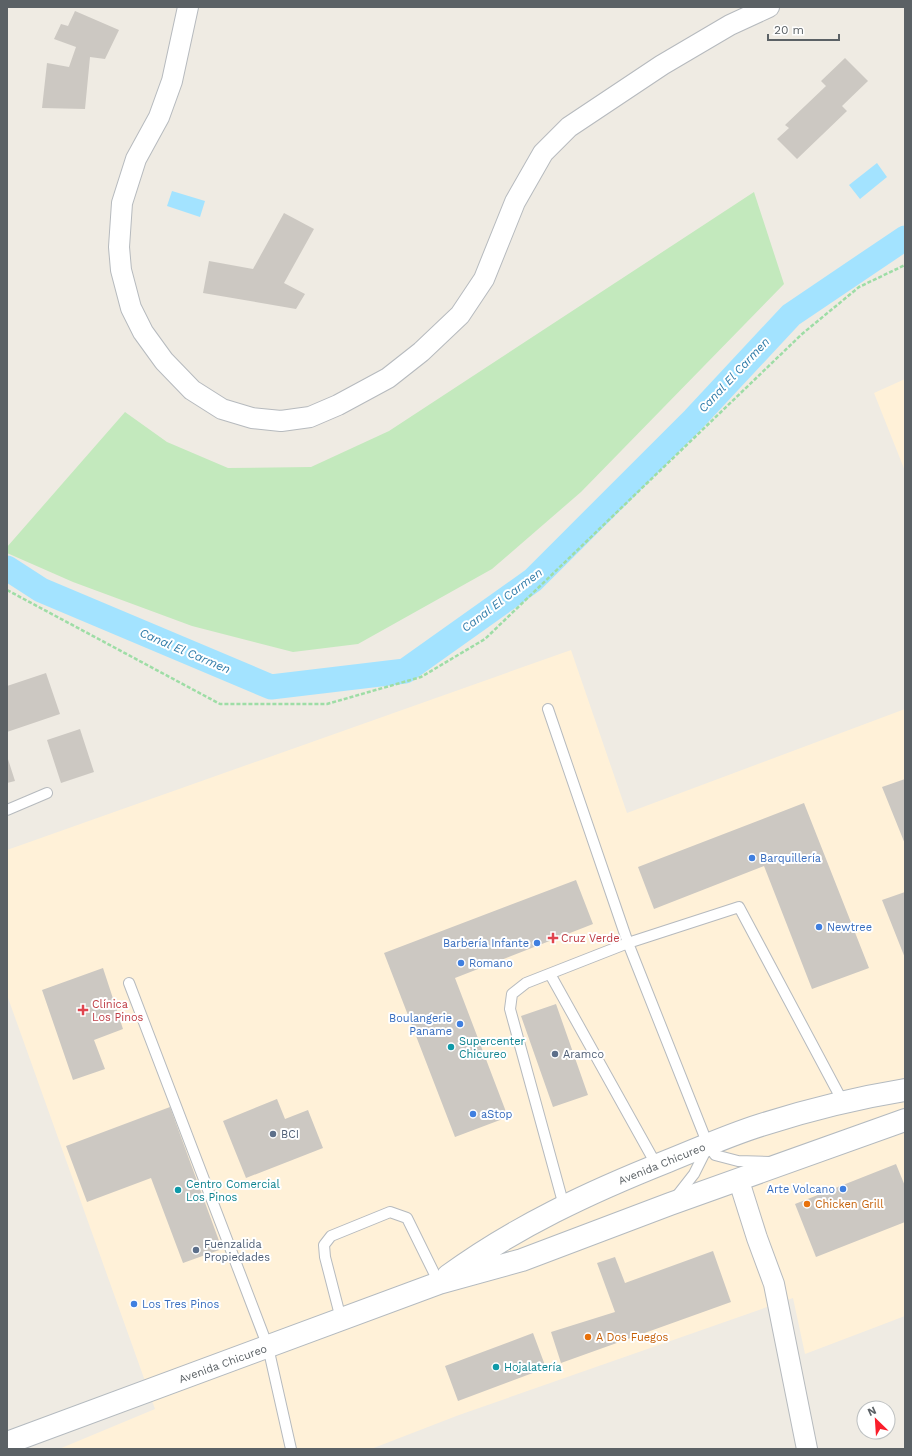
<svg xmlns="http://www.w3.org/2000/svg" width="912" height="1456" viewBox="0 0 912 1456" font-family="'Work Sans',sans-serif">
<rect width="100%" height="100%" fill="#efebe3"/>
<path fill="#fff1d8" d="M 905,379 L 905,471 L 874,393 Z
M 571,650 L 627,813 L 905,709 L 905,1316 L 805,1354 L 793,1298 L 459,1415 L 371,1449 L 59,1449 L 155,1409 L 7,995 L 7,850 Z"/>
<path fill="#c3e9bd" d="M 754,192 L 784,284 L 581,492 L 492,569 L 358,644 L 293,652 L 192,626 L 73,582 L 7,553 L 7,547 L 125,412 L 167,442 L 228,468 L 311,467 L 389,431 Z"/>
<path fill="#a3e3ff" d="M 877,163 L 887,177 L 860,199 L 849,185 Z
M 172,191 L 205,201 L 200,217 L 167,206 Z"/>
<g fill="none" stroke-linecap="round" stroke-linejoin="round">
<path stroke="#a3e3ff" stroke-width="25" d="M 7,568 L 41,590 L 271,687 L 405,671 L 533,580 L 694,419 L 791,315 L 905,238"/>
</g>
<path fill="#ccc8c2" d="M 75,11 L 119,30 L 105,59 L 90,57 L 85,109 L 42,108 L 47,63 L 69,67 L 76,47 L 54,39 L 61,24 L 68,26 Z
M 845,58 L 868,81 L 842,106 L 847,111 L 797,159 L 777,139 L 789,128 L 785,125 L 826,86 L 821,81 Z
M 284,213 L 314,229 L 284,283 L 305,294 L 296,309 L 203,293 L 209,261 L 253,269 Z
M 46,673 L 60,714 L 7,732 L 7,686 Z
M 80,729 L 94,772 L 61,783 L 47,740 Z
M 7,756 L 15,781 L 7,783 Z
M 905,779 L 905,844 L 882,787 Z
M 804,803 L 869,968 L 812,989 L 764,866 L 654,909 L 638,867 Z
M 576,880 L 593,924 L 455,978 L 508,1117 L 455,1137 L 384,953 Z
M 905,892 L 905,958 L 882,900 Z
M 103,968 L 123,1029 L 94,1040 L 105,1069 L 73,1080 L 42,990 Z
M 556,1004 L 588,1095 L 553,1107 L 521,1016 Z
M 277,1099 L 285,1119 L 308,1110 L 323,1148 L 246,1178 L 223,1121 Z
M 170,1107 L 222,1249 L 183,1263 L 151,1178 L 87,1202 L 66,1146 Z
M 896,1164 L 905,1186 L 905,1222 L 816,1257 L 795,1204 Z
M 713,1251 L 731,1302 L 561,1363 L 551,1332 L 615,1312 L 597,1263 L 615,1257 L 625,1283 Z
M 533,1333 L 546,1368 L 458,1401 L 445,1366 Z"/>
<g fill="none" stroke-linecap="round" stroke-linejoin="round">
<defs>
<path id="lane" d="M 548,709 L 628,943 L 708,1145 L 715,1155 L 738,1161 L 770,1162
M 7,810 L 47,793
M 550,974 L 657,1166
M 129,983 L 268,1347 L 291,1449
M 676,1197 L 694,1174 L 707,1148
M 564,1206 L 510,1009 L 512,994 L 526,983 L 628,943 L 739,907 L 843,1102
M 341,1319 L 325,1257 L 324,1245 L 331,1236 L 390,1212 L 407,1218 L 439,1283"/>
<path id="street" d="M 188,7 L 172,81 L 159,117 L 136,159 L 122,203 L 119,247 L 121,270 L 131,308 L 143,332 L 164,361 L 192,390 L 222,409 L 252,418 L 281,421 L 310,417 L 338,405 L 388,378 L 421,352 L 460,315 L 484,279 L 515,202 L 543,153 L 569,127 L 662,65 L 730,25 L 769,7
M 739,1181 L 757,1238 L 774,1284 L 807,1449"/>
<path id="secondary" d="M 448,1276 C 515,1227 590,1192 668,1161 C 698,1149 729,1135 761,1125 C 808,1110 856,1098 905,1090
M 7,1443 L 439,1283 L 522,1260 L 670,1204 L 905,1120"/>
</defs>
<use href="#lane" stroke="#b6babe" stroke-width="12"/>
<use href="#street" stroke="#b6babe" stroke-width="22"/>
<use href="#secondary" stroke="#b4babf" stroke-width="24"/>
<path stroke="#9edda6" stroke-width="2.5" stroke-dasharray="4 2" stroke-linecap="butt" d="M 7,590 L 220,704 L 327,704 L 421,677 L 485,639 L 802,334 L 859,287 L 905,265"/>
<use href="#lane" stroke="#fff" stroke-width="10"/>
<use href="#street" stroke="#fff" stroke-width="20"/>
<use href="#secondary" stroke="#fff" stroke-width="22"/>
</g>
<g fill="#3f7fe0" stroke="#fff" stroke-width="1.5">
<circle cx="752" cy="858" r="4"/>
<circle cx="819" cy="927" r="4"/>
<circle cx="537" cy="943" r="4"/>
<circle cx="461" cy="963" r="4"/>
<circle cx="460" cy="1024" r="4"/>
<circle cx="473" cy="1114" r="4"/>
<circle cx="843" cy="1189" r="4"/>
<circle cx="134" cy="1304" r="4"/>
</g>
<g fill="#e0444e" stroke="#fff" stroke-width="1.5">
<path d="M551 932h4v4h4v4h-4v4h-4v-4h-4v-4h4z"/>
<path d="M81 1004h4v4h4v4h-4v4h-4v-4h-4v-4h4z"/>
</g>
<g fill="#0f9aa8" stroke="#fff" stroke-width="1.5">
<circle cx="451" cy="1047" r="4"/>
<circle cx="178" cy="1190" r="4"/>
<circle cx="496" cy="1367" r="4"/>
</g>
<g fill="#5c6f8a" stroke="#fff" stroke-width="1.5">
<circle cx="555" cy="1054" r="4"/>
<circle cx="273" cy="1134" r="4"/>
<circle cx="196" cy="1250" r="4"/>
</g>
<g fill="#e8710a" stroke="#fff" stroke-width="1.5">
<circle cx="807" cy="1204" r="4"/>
<circle cx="588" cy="1337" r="4"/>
</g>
<g text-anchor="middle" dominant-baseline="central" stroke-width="4" stroke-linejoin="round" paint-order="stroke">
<g font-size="11" fill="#366cbe" stroke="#fff" text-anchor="start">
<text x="760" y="858">Barquillería</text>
<text x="827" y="927">Newtree</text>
<text x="529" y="943" text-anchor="end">Barbería Infante</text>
<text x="469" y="963">Romano</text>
<text x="452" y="1018" text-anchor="end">Boulangerie<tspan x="452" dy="13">Paname</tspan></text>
<text x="481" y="1114">aStop</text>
<text x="835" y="1189" text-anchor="end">Arte Volcano</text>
<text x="142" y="1304">Los Tres Pinos</text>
</g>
<g font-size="11" fill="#be3a42" stroke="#fff" text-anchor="start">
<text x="561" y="938">Cruz Verde</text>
<text x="92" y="1004">Clínica<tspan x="92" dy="13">Los Pinos</tspan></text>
</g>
<g font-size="11" fill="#0d838f" stroke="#fff" text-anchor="start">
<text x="459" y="1041">Supercenter<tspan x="459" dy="13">Chicureo</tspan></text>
<text x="186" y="1184">Centro Comercial<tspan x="186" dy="13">Los Pinos</tspan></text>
<text x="504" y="1367">Hojalatería</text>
</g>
<g font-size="11" fill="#4e5e75" stroke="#fff" text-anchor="start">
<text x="563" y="1054">Aramco</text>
<text x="281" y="1134">BCI</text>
<text x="204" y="1244">Fuenzalida<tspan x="204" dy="13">Propiedades</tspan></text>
</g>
<g font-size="11" fill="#5b6165" stroke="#fff">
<text transform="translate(662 1164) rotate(-22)">Avenida Chicureo</text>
<text transform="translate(223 1364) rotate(-20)">Avenida Chicureo</text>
</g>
<g font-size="11" fill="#c56008" stroke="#fff" text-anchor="start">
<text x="815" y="1204">Chicken Grill</text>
<text x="596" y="1337">A Dos Fuegos</text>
</g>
<g font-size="12" font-style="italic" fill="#317ca9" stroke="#fff">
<text transform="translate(734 375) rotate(-47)">Canal El Carmen</text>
<text transform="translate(502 600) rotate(-37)">Canal El Carmen</text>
<text transform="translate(185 651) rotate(23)">Canal El Carmen</text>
</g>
</g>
<rect width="912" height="1456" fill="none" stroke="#5b6165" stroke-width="16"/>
<g transform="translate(876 1420) rotate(335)"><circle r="19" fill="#ffffff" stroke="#bdc0c1"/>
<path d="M0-3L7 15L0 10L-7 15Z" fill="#fa1e2b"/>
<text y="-6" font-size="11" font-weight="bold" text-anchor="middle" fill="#5b6165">N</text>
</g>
<path d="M768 34v6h71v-6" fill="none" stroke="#5b6165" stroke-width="2"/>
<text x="774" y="34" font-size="12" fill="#5b6165" stroke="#ffffff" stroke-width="3" paint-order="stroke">20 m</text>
</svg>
